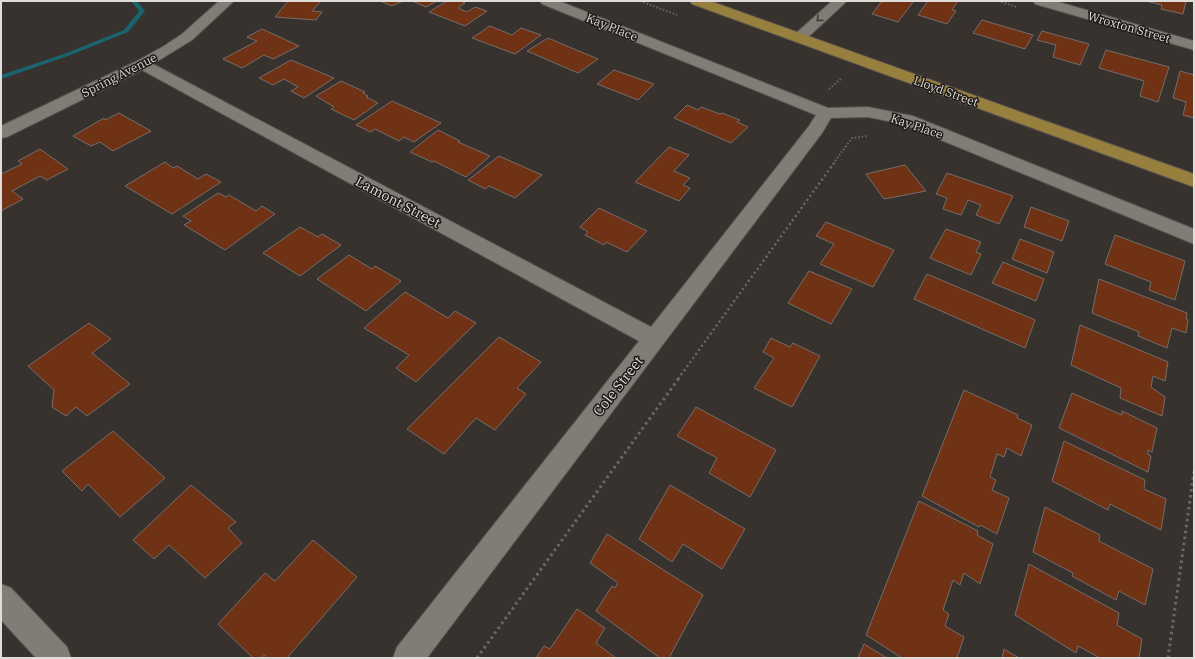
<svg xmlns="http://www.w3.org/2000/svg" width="1195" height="659" viewBox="0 0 1195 659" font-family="'IBM Plex Serif',serif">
<rect width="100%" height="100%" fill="#37322e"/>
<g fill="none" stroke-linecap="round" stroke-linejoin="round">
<path fill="#19646f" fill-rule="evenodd" d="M 131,1 L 137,1 L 145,11 L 128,32 L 68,56 L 1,79 L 1,75 L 64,54 L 124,30 L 139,11 Z"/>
</g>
<path fill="#6f3215" stroke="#756d6a" d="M 288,1 L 321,1 L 312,11 L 322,12 L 316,20 L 275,17 Z
M 380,1 L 403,1 L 392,6 Z
M 412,1 L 437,1 L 426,7 Z
M 447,1 L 460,1 L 465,3 L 458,8 L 467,12 L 475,7 L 487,11 L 465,26 L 429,12 Z
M 882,1 L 909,1 L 913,2 L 898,22 L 872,14 Z
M 928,1 L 958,1 L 952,10 L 956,11 L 947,24 L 918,15 Z
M 1146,1 L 1186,1 L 1183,14 L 1161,9 L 1162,5 Z
M 982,20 L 1033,35 L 1025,49 L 973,33 Z
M 490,26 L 512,35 L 521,28 L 541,35 L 515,54 L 472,38 Z
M 262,29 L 299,46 L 273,59 L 264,55 L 242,68 L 223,59 L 257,41 L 247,37 Z
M 1042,31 L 1089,44 L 1080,65 L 1053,57 L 1056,45 L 1037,40 Z
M 548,38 L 598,59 L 578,73 L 527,51 Z
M 1106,50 L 1169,67 L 1158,102 L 1140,96 L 1144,81 L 1099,68 Z
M 291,60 L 334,78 L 304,98 L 291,91 L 298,87 L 284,79 L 273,85 L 259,78 Z
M 614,70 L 654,84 L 638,100 L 597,84 Z
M 1180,71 L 1194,75 L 1194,118 L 1183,115 L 1186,102 L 1173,98 Z
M 341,81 L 365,92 L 363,93 L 368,96 L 366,97 L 378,103 L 354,120 L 331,109 L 334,107 L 316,96 Z
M 392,101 L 441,123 L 414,142 L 404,137 L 399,141 L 375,129 L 371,132 L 356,125 Z
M 687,105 L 698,110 L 701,107 L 720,114 L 722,113 L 740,120 L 737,122 L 748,127 L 731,143 L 674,118 Z
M 119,113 L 151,131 L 113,151 L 100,142 L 91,146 L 73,136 L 104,118 L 105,120 Z
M 438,130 L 460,141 L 458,142 L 490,156 L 466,177 L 434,161 L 432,162 L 410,152 Z
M 669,147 L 689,155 L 674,171 L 690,178 L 683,185 L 690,188 L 679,201 L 635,182 Z
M 40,149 L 68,169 L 47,180 L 40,176 L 12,191 L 23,199 L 1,211 L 1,174 L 22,164 L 18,161 Z
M 499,156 L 542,175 L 515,198 L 489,186 L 485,189 L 468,180 Z
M 165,162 L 173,168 L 177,166 L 198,179 L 206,174 L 221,182 L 172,214 L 125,186 Z
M 905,165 L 926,191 L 884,199 L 866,174 Z
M 947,173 L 1013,196 L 999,224 L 976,215 L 981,205 L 968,200 L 961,215 L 943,209 L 947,198 L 936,194 Z
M 218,193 L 226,197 L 229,195 L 256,211 L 262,206 L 275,214 L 225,250 L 184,225 L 191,221 L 183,216 Z
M 1031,207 L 1069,221 L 1062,241 L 1024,227 Z
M 599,208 L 647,231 L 627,252 L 606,242 L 604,245 L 585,235 L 588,232 L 580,227 Z
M 826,222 L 894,250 L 873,287 L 820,264 L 834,244 L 816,236 Z
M 300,227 L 318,237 L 322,234 L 341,245 L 300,276 L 263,253 Z
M 946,229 L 981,242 L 976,252 L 981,254 L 971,275 L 930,258 Z
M 1115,235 L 1185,261 L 1175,300 L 1149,290 L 1151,282 L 1105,264 Z
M 1020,239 L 1054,252 L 1047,273 L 1012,259 Z
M 349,255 L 372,269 L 375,266 L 401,281 L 366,311 L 317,279 Z
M 1003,262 L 1044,279 L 1036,301 L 992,283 Z
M 809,271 L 852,289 L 831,324 L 788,303 Z
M 927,274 L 1035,320 L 1025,348 L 914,299 Z
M 1099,279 L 1187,313 L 1186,319 L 1188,320 L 1186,333 L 1172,328 L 1167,348 L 1138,336 L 1139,332 L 1092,313 Z
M 405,292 L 448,318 L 455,311 L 476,323 L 416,382 L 396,368 L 409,355 L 364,328 Z
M 89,323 L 111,339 L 92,353 L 130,384 L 87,416 L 76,407 L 66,416 L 52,407 L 54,390 L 28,366 Z
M 1080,325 L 1168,362 L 1165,381 L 1153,376 L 1151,387 L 1165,397 L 1162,416 L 1120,398 L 1121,388 L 1071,365 Z
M 499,337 L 541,362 L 517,388 L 526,394 L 495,430 L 476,418 L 444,454 L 407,429 Z
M 771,338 L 790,347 L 793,343 L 820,356 L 792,407 L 754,388 L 774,358 L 763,352 Z
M 964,390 L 1018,415 L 1017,418 L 1032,425 L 1021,456 L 1007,448 L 1004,457 L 997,454 L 990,477 L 996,480 L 992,490 L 1009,498 L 997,534 L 980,525 L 979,527 L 922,496 Z
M 1072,393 L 1122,415 L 1122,411 L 1157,428 L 1152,452 L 1148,450 L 1148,454 L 1151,456 L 1148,472 L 1059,428 Z
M 696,407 L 776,450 L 750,497 L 709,473 L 717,458 L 677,436 Z
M 113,431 L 165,478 L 120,517 L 88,484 L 82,491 L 62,471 Z
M 1064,441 L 1145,480 L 1144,489 L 1166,499 L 1161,530 L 1110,504 L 1108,510 L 1052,481 Z
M 191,485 L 236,522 L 228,528 L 242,543 L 205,578 L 169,545 L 154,559 L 133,540 Z
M 670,485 L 745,529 L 722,569 L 683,544 L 672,562 L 639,539 Z
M 919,501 L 978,531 L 977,535 L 993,544 L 980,584 L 964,573 L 960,585 L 953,580 L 943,610 L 949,614 L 945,626 L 964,637 L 957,658 L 902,658 L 866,635 Z
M 1045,507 L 1100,535 L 1099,541 L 1153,569 L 1145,605 L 1119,591 L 1116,600 L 1072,576 L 1073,573 L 1033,552 Z
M 607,534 L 703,595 L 669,658 L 660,658 L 596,611 L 612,586 L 615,588 L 618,583 L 590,563 Z
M 313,540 L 357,577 L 287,658 L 267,658 L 264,655 L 262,658 L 253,658 L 218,624 L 265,573 L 275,581 Z
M 1029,564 L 1119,613 L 1117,625 L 1142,639 L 1139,658 L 1100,658 L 1078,646 L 1076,653 L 1015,615 Z
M 577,609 L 605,628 L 596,643 L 616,658 L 536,658 L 544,646 L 550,649 Z
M 864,644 L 887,658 L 858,658 Z
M 1004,649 L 1019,658 L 1002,658 Z"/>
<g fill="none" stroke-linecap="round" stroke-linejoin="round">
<defs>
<path id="minor" d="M 219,1 L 234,1 L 192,40 L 153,64 L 651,327 L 809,126 L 816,115 L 542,4 L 540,1 L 559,1 L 828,108 L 868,107 L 913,116 L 1194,229 L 1194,244 L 902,124 L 868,117 L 831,118 L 822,133 L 427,658 L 393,658 L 397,647 L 639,341 L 142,70 L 7,137 L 1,138 L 1,126 L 137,61 L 164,46 L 182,34 Z
M 832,1 L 847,1 L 804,41 L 799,42 L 794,41 L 792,38 L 794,35 Z
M 1033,1 L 1055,1 L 1194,41 L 1194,50 L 1035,4 Z
M 1,584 L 11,588 L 67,647 L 71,658 L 36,658 L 1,620 Z"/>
<path id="major" d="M 690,1 L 710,1 L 1194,174 L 1194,187 L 692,4 Z"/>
</defs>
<use href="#minor" stroke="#54504d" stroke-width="2"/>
<use href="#major" stroke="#54504d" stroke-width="2"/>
<path stroke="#6c6864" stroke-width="2" stroke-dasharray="1.5 2" stroke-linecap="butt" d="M 640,1 L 677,15
M 998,1 L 1017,7
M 829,89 L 842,78
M 833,164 L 852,138 L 868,136"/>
<path stroke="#6c6864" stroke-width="2.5" stroke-dasharray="2 3" stroke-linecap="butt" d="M 678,379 L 834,163"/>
<path stroke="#6c6864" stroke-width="3" stroke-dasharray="2.5 3.5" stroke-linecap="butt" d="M 477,658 L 679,378
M 1168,658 L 1194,471"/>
<use href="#minor" fill="#827c77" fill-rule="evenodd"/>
<use href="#major" fill="#977f3e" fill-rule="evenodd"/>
</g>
<defs><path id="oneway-chevron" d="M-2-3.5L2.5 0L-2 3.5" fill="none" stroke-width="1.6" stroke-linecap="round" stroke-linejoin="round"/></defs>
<use stroke="#403c39" href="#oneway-chevron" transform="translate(819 19) rotate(138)"/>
<g text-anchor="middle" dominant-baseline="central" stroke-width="3" stroke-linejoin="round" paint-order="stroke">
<g font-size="12" fill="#dfdcd9" stroke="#1d1a18">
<text transform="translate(612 27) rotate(22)">Kay Place</text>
<text transform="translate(1129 27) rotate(16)">Wroxton Street</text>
<text transform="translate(119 75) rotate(-27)">Spring Avenue</text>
<text transform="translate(946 91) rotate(20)">Lloyd Street</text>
<text transform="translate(917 126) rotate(19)">Kay Place</text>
</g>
<g font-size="14" fill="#dfdcd9" stroke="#1d1a18">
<text transform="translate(398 202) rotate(28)">Lamont Street</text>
<text transform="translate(618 386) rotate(-52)">Cole Street</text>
</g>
</g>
<rect width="1195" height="659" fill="none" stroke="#dfdcd9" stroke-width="4"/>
</svg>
